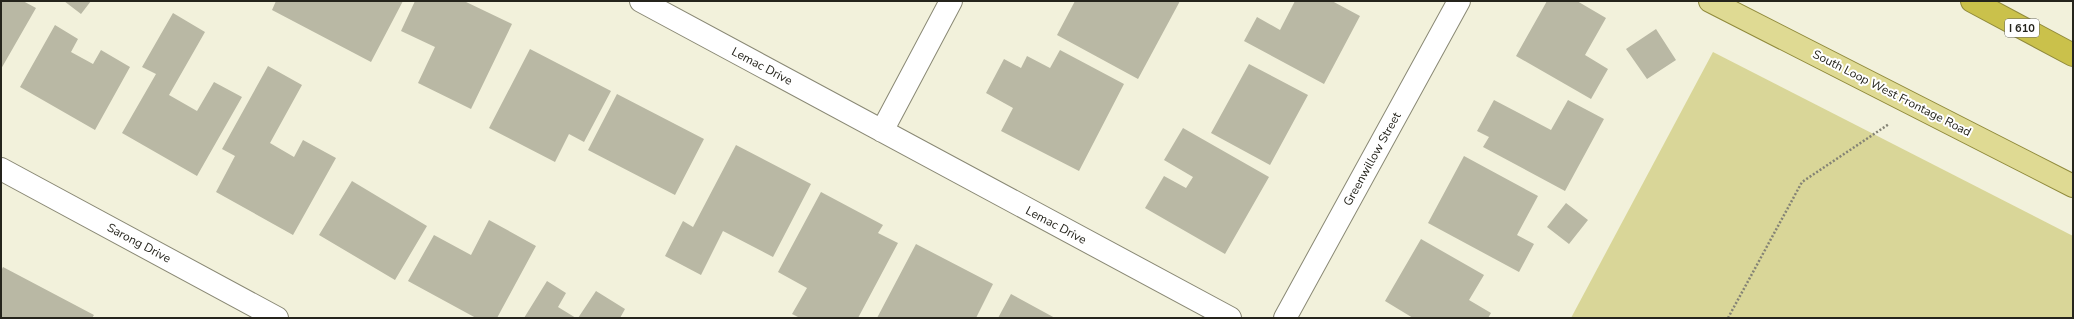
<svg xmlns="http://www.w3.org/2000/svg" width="2074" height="319" viewBox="0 0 2074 319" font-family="'Nunito Sans',sans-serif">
<rect width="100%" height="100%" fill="#f2f1db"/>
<path fill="#d9d698" d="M 1713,52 L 2073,236 L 2073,318 L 1571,318 Z"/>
<path fill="#b9b8a4" d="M 1,1 L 23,1 L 36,8 L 1,69 Z
M 64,1 L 91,1 L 81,14 Z
M 276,1 L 403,1 L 371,62 L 272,10 Z
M 415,1 L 464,1 L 512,24 L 471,109 L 418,83 L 435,47 L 401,31 Z
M 1075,1 L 1097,2 L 1180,1 L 1138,79 L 1057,35 Z
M 1295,1 L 1332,1 L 1360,16 L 1324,84 L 1244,41 L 1257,17 L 1280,30 Z
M 1547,1 L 1577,1 L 1606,18 L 1585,55 L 1608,69 L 1591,99 L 1516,56 Z
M 173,13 L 205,32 L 169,95 L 197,111 L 214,82 L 242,97 L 197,176 L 122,133 L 156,74 L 142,67 Z
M 55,25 L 78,39 L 71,52 L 93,64 L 101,50 L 130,67 L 95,130 L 20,87 Z
M 1656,29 L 1676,60 L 1647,79 L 1626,49 Z
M 530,49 L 611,91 L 584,142 L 569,134 L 555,162 L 489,128 Z
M 1060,50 L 1124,84 L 1079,171 L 1001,131 L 1013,108 L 986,93 L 1004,59 L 1021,68 L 1027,56 L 1050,68 Z
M 1249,64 L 1308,95 L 1270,165 L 1211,133 Z
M 268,66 L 302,85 L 270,143 L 294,157 L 303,140 L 336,158 L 293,235 L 216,192 L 235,156 L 222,149 Z
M 617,94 L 704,139 L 675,195 L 588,150 Z
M 1494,100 L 1551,130 L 1568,100 L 1604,119 L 1565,191 L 1483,147 L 1489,137 L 1477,131 Z
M 1183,128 L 1269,177 L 1225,254 L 1145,208 L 1164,176 L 1186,188 L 1193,177 L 1164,160 Z
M 736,145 L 811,184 L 773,257 L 723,231 L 701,275 L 665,256 L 683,221 L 693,227 Z
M 1464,156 L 1538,196 L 1517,235 L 1534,244 L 1519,272 L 1428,223 Z
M 352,181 L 427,226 L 395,280 L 319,235 Z
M 821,192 L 883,225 L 878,233 L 898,243 L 858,318 L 800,318 L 792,314 L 807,288 L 778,272 Z
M 1566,203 L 1588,220 L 1569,244 L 1547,227 Z
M 489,220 L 536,246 L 497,318 L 476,318 L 408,281 L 434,235 L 471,255 Z
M 1421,239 L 1484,275 L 1469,300 L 1491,313 L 1488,318 L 1413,318 L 1385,301 Z
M 916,244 L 993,284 L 976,318 L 877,318 Z
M 3,267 L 94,315 L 92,318 L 1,318 L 1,271 Z
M 547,281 L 566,293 L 558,307 L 576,318 L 524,318 Z
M 596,291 L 625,309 L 620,318 L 578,318 Z
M 1011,294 L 1055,318 L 998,318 Z"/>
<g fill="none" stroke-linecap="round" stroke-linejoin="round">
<defs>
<path id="minor" d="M 641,1 L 1230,318
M 882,131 L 951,1
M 1,169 L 277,318
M 1285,318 L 1459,1"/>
<path id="major" d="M 1710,1 L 2073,186"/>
<path id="highway" d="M 1972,1 L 2073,55"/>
</defs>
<use href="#minor" stroke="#898874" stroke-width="24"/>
<use href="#major" stroke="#908a3b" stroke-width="24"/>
<use href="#highway" stroke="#908a3b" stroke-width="24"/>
<path stroke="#848375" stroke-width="2.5" stroke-dasharray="2 2" stroke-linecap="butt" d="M 1728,318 L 1802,182 L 1889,124"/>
<use href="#minor" stroke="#fff" stroke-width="22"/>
<use href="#major" stroke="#dfda93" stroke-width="22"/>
<use href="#highway" stroke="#cac14b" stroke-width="22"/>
</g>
<g text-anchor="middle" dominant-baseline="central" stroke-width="4" stroke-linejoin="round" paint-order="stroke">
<rect fill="#fff" stroke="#666660" stroke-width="1" x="2005" y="19" width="34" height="18" rx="3"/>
<g font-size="11" font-weight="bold" fill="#25241c">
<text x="2022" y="28">I 610</text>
</g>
<g font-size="12" fill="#25241c" stroke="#fff">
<text transform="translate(762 66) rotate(28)">Lemac Drive</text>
<text transform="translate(1892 93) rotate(27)">South Loop West Frontage Road</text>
<text transform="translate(1372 159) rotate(-61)">Greenwillow Street</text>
<text transform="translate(1056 225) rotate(28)">Lemac Drive</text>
<text transform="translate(139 243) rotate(28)">Sarong Drive</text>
</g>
</g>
<rect width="2074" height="319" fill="none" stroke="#25241c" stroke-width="4"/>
</svg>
